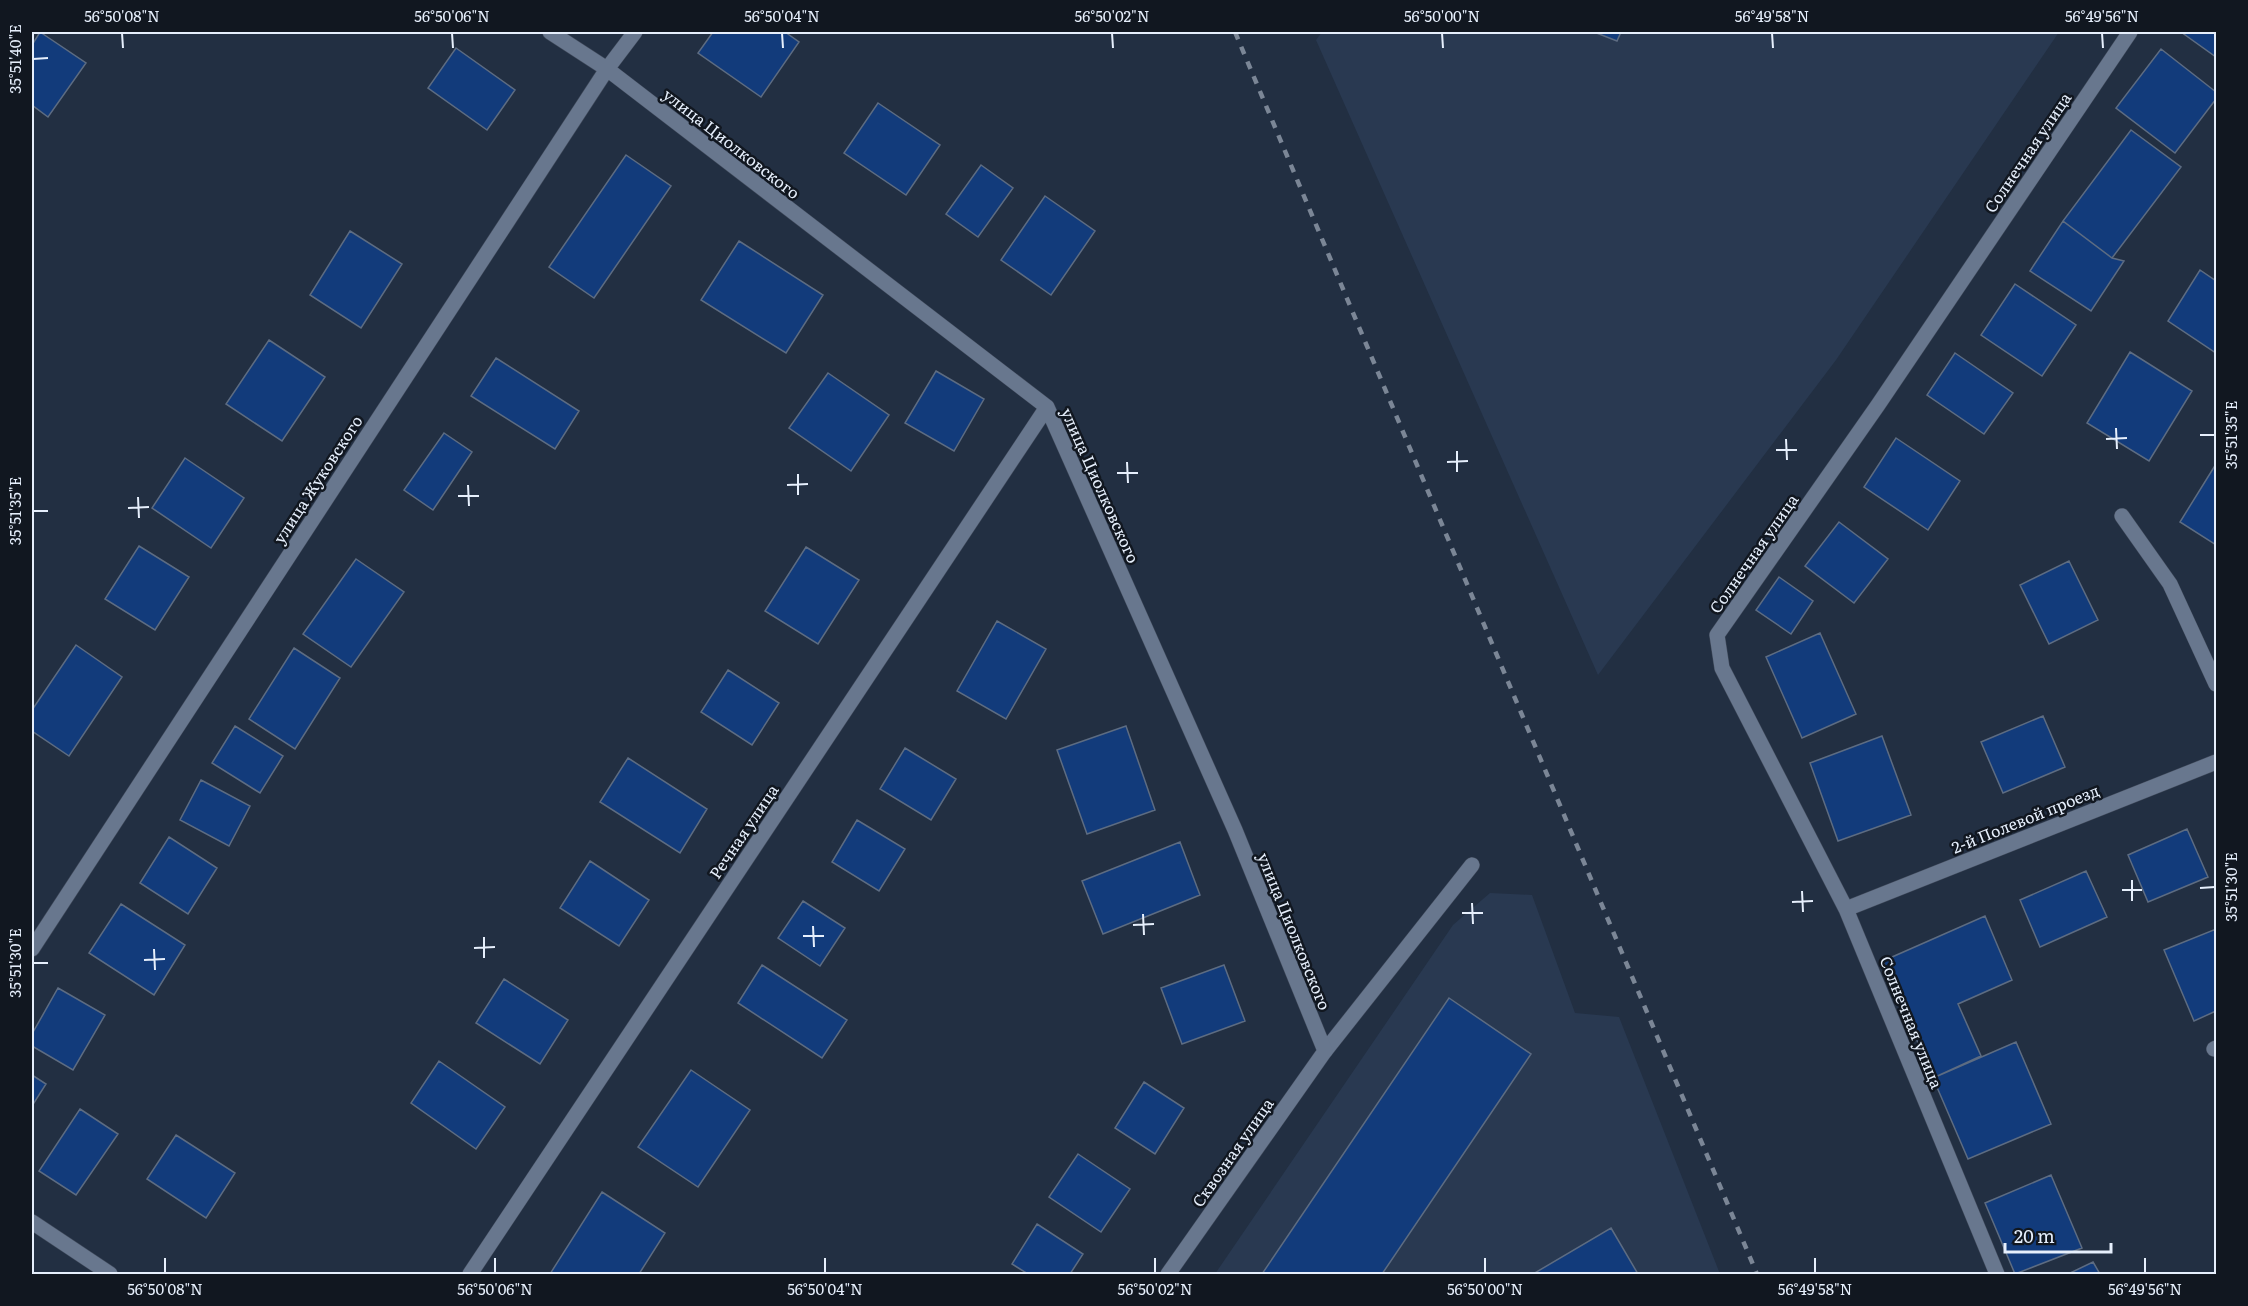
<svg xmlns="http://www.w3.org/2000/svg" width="2248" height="1306" viewBox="0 0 2248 1306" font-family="Literata,serif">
<rect width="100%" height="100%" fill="#222f42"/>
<path fill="#293951" d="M 1322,32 L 2059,32 L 1836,360 L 1598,675 L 1316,40 Z
M 1490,893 L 1532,895 L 1575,1013 L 1619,1017 L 1720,1274 L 1215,1274 L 1453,925 Z"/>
<path fill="#123b7b" stroke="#5d6c82" stroke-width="1.5" d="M 40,32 L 86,63 L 48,117 L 32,105 L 32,45 Z
M 713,32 L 785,32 L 799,42 L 761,97 L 698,53 Z
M 1594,32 L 1621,32 L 1617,41 Z
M 2181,32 L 2216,32 L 2216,57 Z
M 456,48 L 515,90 L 487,130 L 428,88 Z
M 2161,49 L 2216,92 L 2216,99 L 2175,153 L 2116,108 Z
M 878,103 L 940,145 L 906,195 L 844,153 Z
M 2131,130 L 2181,167 L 2112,258 L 2063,221 Z
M 626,155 L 671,186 L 594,298 L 549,267 Z
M 981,165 L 1013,188 L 978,237 L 946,214 Z
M 1045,196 L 1095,231 L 1051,295 L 1001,260 Z
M 2063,221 L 2112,258 L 2124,261 L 2091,311 L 2030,271 Z
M 350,231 L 402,264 L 361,328 L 310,295 Z
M 739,241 L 823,295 L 786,353 L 701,300 Z
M 2200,270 L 2216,281 L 2216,353 L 2168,321 Z
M 2015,284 L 2076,325 L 2042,376 L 1981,335 Z
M 269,340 L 325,377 L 282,441 L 226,404 Z
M 2130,352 L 2192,391 L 2149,461 L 2087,423 Z
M 1955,353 L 2013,393 L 1984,434 L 1927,395 Z
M 496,358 L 579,411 L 555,449 L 471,396 Z
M 936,371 L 984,399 L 954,451 L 905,423 Z
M 828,373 L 889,415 L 851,471 L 789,428 Z
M 444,433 L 472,452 L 433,510 L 404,490 Z
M 1896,438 L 1960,481 L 1928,530 L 1864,487 Z
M 185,458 L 244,498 L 211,548 L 152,508 Z
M 2216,464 L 2216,545 L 2180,522 Z
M 1839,522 L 1888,559 L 1854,603 L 1805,566 Z
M 139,546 L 189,577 L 155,630 L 105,599 Z
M 806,547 L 859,580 L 818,644 L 765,611 Z
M 356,559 L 404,592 L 351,667 L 303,634 Z
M 2069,561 L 2098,620 L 2049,644 L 2020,585 Z
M 1779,577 L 1813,601 L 1791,634 L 1756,610 Z
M 997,621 L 1046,649 L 1006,719 L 957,691 Z
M 1820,633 L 1856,714 L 1802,738 L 1766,657 Z
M 76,645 L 122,677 L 69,756 L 32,731 L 32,710 Z
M 294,648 L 340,678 L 295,749 L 249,719 Z
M 728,670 L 779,703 L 752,745 L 701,712 Z
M 2043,716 L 2065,767 L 2003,793 L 1981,742 Z
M 235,726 L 283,756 L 260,793 L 212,763 Z
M 1126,726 L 1155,810 L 1087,834 L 1057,750 Z
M 1882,736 L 1911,815 L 1838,841 L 1810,763 Z
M 905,748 L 956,779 L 931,820 L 880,789 Z
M 628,758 L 707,809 L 680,853 L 600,802 Z
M 201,780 L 250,806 L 229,846 L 180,820 Z
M 857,820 L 905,849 L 879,891 L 832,862 Z
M 2187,829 L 2208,877 L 2148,902 L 2128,855 Z
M 169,837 L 217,868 L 188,914 L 140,883 Z
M 1180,842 L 1200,895 L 1103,934 L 1082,881 Z
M 590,861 L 649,900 L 619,946 L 560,908 Z
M 2086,871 L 2107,917 L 2040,947 L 2020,900 Z
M 803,901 L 845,928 L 820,966 L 778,938 Z
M 121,904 L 185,945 L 154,995 L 89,953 Z
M 1985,916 L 2012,980 L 1958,1004 L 1981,1056 L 1933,1078 L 1883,961 Z
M 2216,929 L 2216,1011 L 2194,1021 L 2164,950 Z
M 762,965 L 847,1020 L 822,1058 L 738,1003 Z
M 1224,965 L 1245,1021 L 1182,1044 L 1161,988 Z
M 504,979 L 568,1020 L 540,1064 L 476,1023 Z
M 58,988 L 105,1015 L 73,1070 L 32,1046 L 32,1034 Z
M 1449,998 L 1531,1054 L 1382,1274 L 1262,1274 Z
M 2016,1042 L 2051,1124 L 1968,1159 L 1933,1078 Z
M 439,1061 L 505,1107 L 476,1149 L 411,1103 Z
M 691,1070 L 750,1110 L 698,1187 L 638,1147 Z
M 32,1075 L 46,1084 L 32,1106 Z
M 1144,1082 L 1184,1108 L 1155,1154 L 1115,1128 Z
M 80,1109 L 118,1134 L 76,1195 L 39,1171 Z
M 176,1135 L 235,1173 L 206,1218 L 147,1179 Z
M 1078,1154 L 1130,1189 L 1101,1232 L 1049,1197 Z
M 2051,1175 L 2082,1248 L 2015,1274 L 1985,1203 Z
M 602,1192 L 665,1233 L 639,1274 L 550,1274 Z
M 1037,1224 L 1083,1254 L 1070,1274 L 1028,1274 L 1012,1264 Z
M 1611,1228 L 1638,1274 L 1533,1274 Z
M 2093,1262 L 2100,1274 L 2068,1274 Z"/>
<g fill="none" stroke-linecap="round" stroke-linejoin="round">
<defs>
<path id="service" d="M 2122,516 L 2170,584 L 2216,684
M 1325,1051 L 1472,865"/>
<path id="minor" d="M 550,32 L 607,69 L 1047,407 L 1235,830 L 1325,1051 L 1168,1274
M 1846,909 L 2216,762
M 32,949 L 607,69 L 635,32
M 2214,1049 L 2216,1048
M 32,1222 L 110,1274
M 470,1274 L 1047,407
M 1997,1274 L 1846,909 L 1722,668 L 1717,635 L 1878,405 L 2130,32"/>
</defs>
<use href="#service" stroke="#404a5b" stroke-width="16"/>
<use href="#minor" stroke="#404a5b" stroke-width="16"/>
<use href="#service" stroke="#68778e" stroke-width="15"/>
<use href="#minor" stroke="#68778e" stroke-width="15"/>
<path stroke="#7b8696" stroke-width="4.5" stroke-dasharray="8 8" stroke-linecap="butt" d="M 1235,32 L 1757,1274"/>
</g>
<path fill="none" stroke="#e6effc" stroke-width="2" d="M 122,33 L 123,48M 452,33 L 453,48M 782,33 L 783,48M 1112,33 L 1113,48M 1442,33 L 1443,48M 1772,33 L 1773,48M 2102,33 L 2103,48M 33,59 L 48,58M 2116,428 L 2117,449M 2200,435 L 2215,435M 1786,439 L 1787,460M 2106,439 L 2127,438M 1776,450 L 1797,450M 1457,451 L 1457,472M 1127,462 L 1128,483M 1447,462 L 1468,461M 1117,473 L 1138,473M 798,474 L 798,495M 468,485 L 469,506M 787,485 L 808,484M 458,496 L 479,496M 138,497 L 139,518M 128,508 L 149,507M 33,511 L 48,511M 2132,880 L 2132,901M 2200,888 L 2215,887M 2122,890 L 2142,890M 1802,891 L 1803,912M 1792,902 L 1813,901M 1472,903 L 1473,924M 1462,913 L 1483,913M 1143,914 L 1144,935M 1133,925 L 1154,924M 813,926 L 814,947M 803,936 L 824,936M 484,937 L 484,958M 474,948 L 495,947M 154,949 L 155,970M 144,960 L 165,959M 33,963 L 48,963M 165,1258 L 165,1273M 495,1258 L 495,1273M 825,1258 L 825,1273M 1155,1258 L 1155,1273M 1485,1258 L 1485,1273M 1815,1258 L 1815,1273M 2145,1258 L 2145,1273"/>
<g text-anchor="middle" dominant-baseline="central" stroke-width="5" stroke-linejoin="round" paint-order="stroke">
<g font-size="16" fill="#e6effc" stroke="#111720">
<text transform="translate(732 143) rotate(38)">улица Циолковского</text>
<text transform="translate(2027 152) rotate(-56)">Солнечная улица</text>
<text transform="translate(317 479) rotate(-57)">улица Жуковского</text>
<text transform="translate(1101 485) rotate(66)">улица Циолковского</text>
<text transform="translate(1753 553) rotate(-55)">Солнечная улица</text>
<text transform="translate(2025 818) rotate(-22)">2-й Полевой проезд</text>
<text transform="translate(743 831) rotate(-56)">Речная улица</text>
<text transform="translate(1295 931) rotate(68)">улица Циолковского</text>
<text transform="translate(1912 1022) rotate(68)">Солнечная улица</text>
<text transform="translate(1232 1152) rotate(-55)">Сквозная улица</text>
</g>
</g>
<rect width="2248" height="1306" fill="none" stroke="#111720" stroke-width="66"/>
<path d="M2005 1243v9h106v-9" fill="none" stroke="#e6effc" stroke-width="3"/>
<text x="2014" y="1243" font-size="18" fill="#e6effc" stroke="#111720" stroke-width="4.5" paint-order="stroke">20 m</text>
<rect x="33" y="33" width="2182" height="1240" fill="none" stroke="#e6effc" stroke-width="2"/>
<g font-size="15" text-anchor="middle" fill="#e6effc">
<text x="122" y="22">56°50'08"N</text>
<text x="452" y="22">56°50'06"N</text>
<text x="782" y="22">56°50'04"N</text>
<text x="1112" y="22">56°50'02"N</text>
<text x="1442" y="22">56°50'00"N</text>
<text x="1772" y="22">56°49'58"N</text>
<text x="2102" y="22">56°49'56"N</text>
<text transform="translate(16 59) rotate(-90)" y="5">35°51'40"E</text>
<text transform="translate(2232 435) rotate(-90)" y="5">35°51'35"E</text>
<text transform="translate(16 511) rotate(-90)" y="5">35°51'35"E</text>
<text transform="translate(2232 887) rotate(-90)" y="5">35°51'30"E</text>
<text transform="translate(16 963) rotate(-90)" y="5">35°51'30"E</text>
<text x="165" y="1295">56°50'08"N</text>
<text x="495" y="1295">56°50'06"N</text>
<text x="825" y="1295">56°50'04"N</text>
<text x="1155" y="1295">56°50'02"N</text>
<text x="1485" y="1295">56°50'00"N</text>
<text x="1815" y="1295">56°49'58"N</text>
<text x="2145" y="1295">56°49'56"N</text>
</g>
</svg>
